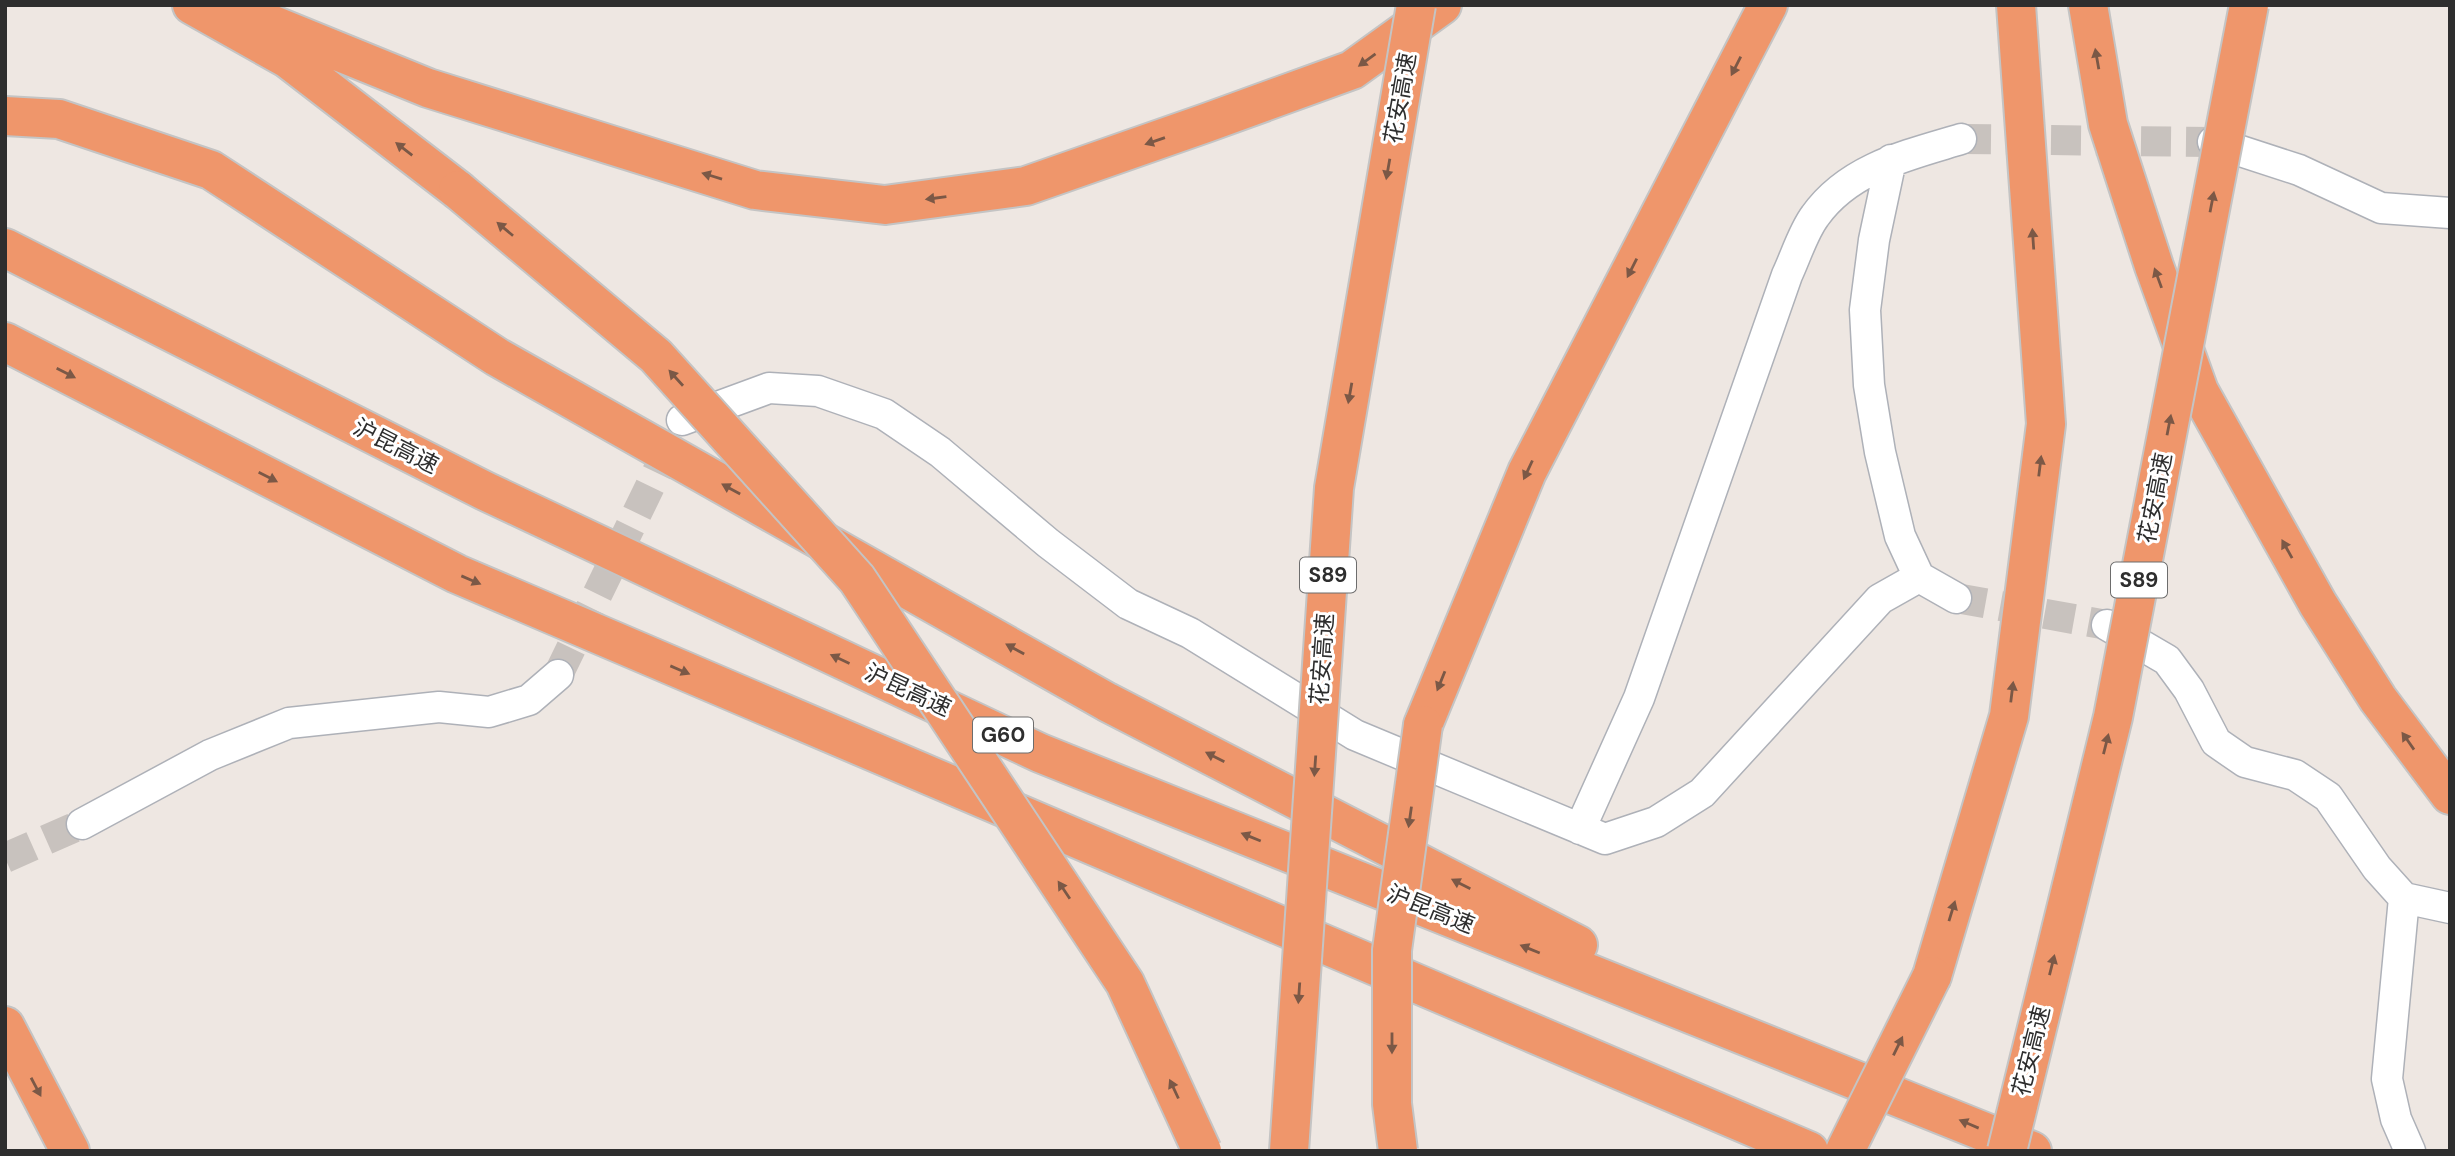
<svg xmlns="http://www.w3.org/2000/svg" width="2455" height="1156" viewBox="0 0 2455 1156" font-family="'DM Sans','Noto Sans SC',sans-serif">
<rect width="100%" height="100%" fill="#eee7e2"/>
<g fill="none" stroke-linecap="round" stroke-linejoin="round">
<path stroke="#c8c2be" stroke-width="30" stroke-dasharray="30 15" stroke-linecap="butt" d="M 1961,139 L 2213,142
M 1956,598 L 2107,625
M 558,675 L 676,433
M 5,858 L 82,824"/>
<defs>
<path id="street" d="M 2213,142 L 2299,170 L 2381,208 L 2450,213
M 1891,160 L 1874,240 L 1865,310 L 1869,385 L 1880,452 L 1900,536 L 1919,577 L 1956,598
M 682,420 L 769,388 L 818,391 L 884,414 L 940,452 L 1048,543 L 1128,604 L 1190,633 L 1355,735 L 1605,839 L 1656,822 L 1702,793 L 1880,599 L 1919,577
M 2107,625 L 2167,660 L 2189,690 L 2216,742 L 2245,762 L 2295,775 L 2328,797 L 2377,868 L 2404,898 L 2450,908
M 82,824 L 210,755 L 289,723 L 439,707 L 489,712 L 529,700 L 558,675
M 1580,829 L 1639,698 L 1787,275 C 1796,256 1803,232 1815,216 C 1849,168 1908,155 1961,139
M 2404,898 L 2387,1079 L 2396,1119 L 2410,1151"/>
<path id="highway" d="M 192,5 L 288,59 L 458,190
M 224,5 L 428,88 L 755,190 L 885,205 L 1026,186 L 1206,123 L 1352,70 L 1442,5
M 2088,5 L 2108,124 L 2154,266 L 2199,391 L 2318,604 L 2378,699 L 2450,795
M 5,116 L 59,119 L 211,170 L 497,357 L 1107,702 L 1578,945
M 5,248 L 485,491 L 1040,753 L 2032,1151
M 5,342 L 457,574 L 1809,1151
M 1423,725 L 1527,472 L 1768,5
M 1932,976 L 2009,716 L 2046,424 L 2016,5
M 5,1026 L 70,1151"/>
</defs>
<use href="#street" stroke="#aeb1b8" stroke-width="33"/>
<use href="#highway" stroke="#c4c4c4" stroke-width="42"/>
<use href="#street" stroke="#fff" stroke-width="30"/>
<use href="#highway" stroke="#ef966b" stroke-width="38"/>
<defs>
<path id="highway-bridge" d="M 458,190 L 656,356 L 857,579 L 1125,983 L 1202,1151
M 1289,1151 L 1334,488 L 1416,5
M 1398,1151 L 1392,1104 L 1392,950 L 1423,725
M 1845,1151 L 1932,976
M 2007,1151 L 2113,717 L 2249,5"/>
</defs>
<use href="#highway-bridge" stroke="#c4c4c4" stroke-width="42" stroke-linecap="butt"/>
<use href="#highway-bridge" stroke="#ef966b" stroke-width="38"/>
</g>
<defs><path id="oneway-solid" d="M-6-.8H1V-3.2L6.5 0L1 3.2V.8H-6Z" transform="scale(1.75)"/></defs>
<g fill="#7b5846">
<use href="#oneway-solid" transform="translate(2097 59) rotate(-100)"/>
<use href="#oneway-solid" transform="translate(1367 60) rotate(144)"/>
<use href="#oneway-solid" transform="translate(1736 66) rotate(117)"/>
<use href="#oneway-solid" transform="translate(1155 141) rotate(161)"/>
<use href="#oneway-solid" transform="translate(404 149) rotate(-142)"/>
<use href="#oneway-solid" transform="translate(1388 169) rotate(100)"/>
<use href="#oneway-solid" transform="translate(712 176) rotate(-163)"/>
<use href="#oneway-solid" transform="translate(936 198) rotate(172)"/>
<use href="#oneway-solid" transform="translate(2212 202) rotate(-79)"/>
<use href="#oneway-solid" transform="translate(505 229) rotate(-140)"/>
<use href="#oneway-solid" transform="translate(2033 239) rotate(-94)"/>
<use href="#oneway-solid" transform="translate(1632 268) rotate(117)"/>
<use href="#oneway-solid" transform="translate(2158 278) rotate(-110)"/>
<use href="#oneway-solid" transform="translate(66 373) rotate(27)"/>
<use href="#oneway-solid" transform="translate(676 378) rotate(-132)"/>
<use href="#oneway-solid" transform="translate(1350 393) rotate(100)"/>
<use href="#oneway-solid" transform="translate(2169 425) rotate(-79)"/>
<use href="#oneway-solid" transform="translate(2040 466) rotate(-83)"/>
<use href="#oneway-solid" transform="translate(1528 470) rotate(115)"/>
<use href="#oneway-solid" transform="translate(268 477) rotate(27)"/>
<use href="#oneway-solid" transform="translate(731 489) rotate(-151)"/>
<use href="#oneway-solid" transform="translate(2287 549) rotate(-119)"/>
<use href="#oneway-solid" transform="translate(471 580) rotate(23)"/>
<use href="#oneway-solid" transform="translate(1015 649) rotate(-151)"/>
<use href="#oneway-solid" transform="translate(840 659) rotate(-155)"/>
<use href="#oneway-solid" transform="translate(680 670) rotate(23)"/>
<use href="#oneway-solid" transform="translate(1441 681) rotate(112)"/>
<use href="#oneway-solid" transform="translate(2012 692) rotate(-83)"/>
<use href="#oneway-solid" transform="translate(2408 741) rotate(-125)"/>
<use href="#oneway-solid" transform="translate(2106 744) rotate(-76)"/>
<use href="#oneway-solid" transform="translate(1215 757) rotate(-153)"/>
<use href="#oneway-solid" transform="translate(1315 766) rotate(94)"/>
<use href="#oneway-solid" transform="translate(1410 817) rotate(98)"/>
<use href="#oneway-solid" transform="translate(1251 837) rotate(-158)"/>
<use href="#oneway-solid" transform="translate(1461 884) rotate(-153)"/>
<use href="#oneway-solid" transform="translate(1064 890) rotate(-124)"/>
<use href="#oneway-solid" transform="translate(1952 911) rotate(-73)"/>
<use href="#oneway-solid" transform="translate(1530 949) rotate(-158)"/>
<use href="#oneway-solid" transform="translate(2052 965) rotate(-76)"/>
<use href="#oneway-solid" transform="translate(1299 993) rotate(94)"/>
<use href="#oneway-solid" transform="translate(1392 1043) rotate(90)"/>
<use href="#oneway-solid" transform="translate(1898 1046) rotate(-64)"/>
<use href="#oneway-solid" transform="translate(36 1087) rotate(62)"/>
<use href="#oneway-solid" transform="translate(1174 1089) rotate(-115)"/>
<use href="#oneway-solid" transform="translate(1969 1124) rotate(-157)"/>
</g>
<g text-anchor="middle" dominant-baseline="central" stroke-width="6" stroke-linejoin="round" paint-order="stroke">
<g fill="#fff" stroke="#6d6d6d" stroke-width="2">
<rect x="1300" y="557.5" width="56" height="35" rx="5"/>
<rect x="2111" y="562.5" width="56" height="35" rx="5"/>
<rect x="973" y="717.5" width="60" height="35" rx="5"/>
</g>
<g font-size="21" font-weight="bold" fill="#2e2e2e">
<text x="1328" y="575">S89</text>
<text x="2139" y="580">S89</text>
<text x="1003" y="735">G60</text>
</g>
<g font-size="23" fill="#2e2e2e" stroke="#fff">
<text transform="translate(1400 98) rotate(-80)">花安高速</text>
<text transform="translate(396 446) rotate(27)">沪昆高速</text>
<text transform="translate(2155 498) rotate(-79)">花安高速</text>
<text transform="translate(1322 659) rotate(-86)">花安高速</text>
<text transform="translate(908 690) rotate(25)">沪昆高速</text>
<text transform="translate(1431 909) rotate(22)">沪昆高速</text>
<text transform="translate(2031 1051) rotate(-76)">花安高速</text>
</g>
</g>
<rect width="2455" height="1156" fill="none" stroke="#2e2e2e" stroke-width="14"/>
</svg>
